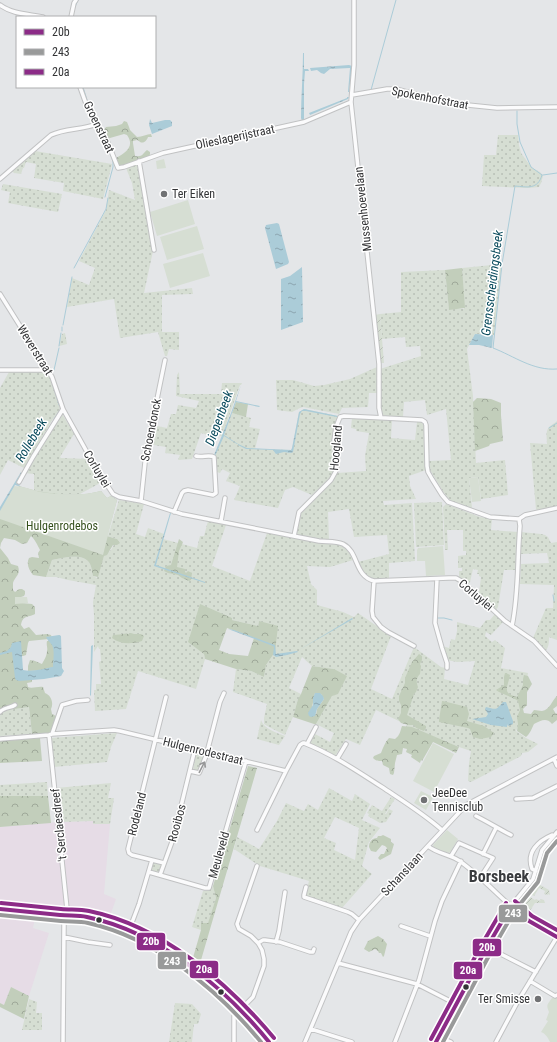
<svg xmlns="http://www.w3.org/2000/svg" width="557" height="1042" viewBox="0 0 557 1042" font-family="'Roboto Condensed',sans-serif">
<defs>
<pattern id="grass-dots" width="8" height="8" patternUnits="userSpaceOnUse"><rect width="8" height="8" fill="#d6ded3"/><path d="M2 2h.1M6 6h.1" fill="none" stroke="#b8bfb6" stroke-width="1.8" stroke-linecap="round"/></pattern>
<pattern id="forest-crowns" width="20" height="18" patternUnits="userSpaceOnUse"><rect width="20" height="18" fill="#c2cebb"/><path d="M2 6a3 3 0 1 1 6 0M12 15a3 3 0 1 1 6 0" fill="none" stroke="#9ea899"/></pattern>
<pattern id="garden-furrows" width="10" height="10" patternUnits="userSpaceOnUse"><rect width="10" height="10" fill="#d6ded3"/><path d="M-1 1l2-2M0 10L10 0M9 11l2-2" fill="none" stroke="#b8bfb6"/></pattern>
<pattern id="water-ripples" width="26" height="14" patternUnits="userSpaceOnUse"><rect width="26" height="14" fill="#abccd8"/><path d="M2 4q2-2 4 0t4 0M15 11q2-2 4 0t4 0" fill="none" stroke="#8ca6b0"/></pattern>
</defs>
<rect width="100%" height="100%" fill="#e4e6e8"/>
<path fill="#e6dce6" d="M 93,821 L 93,824 L 110,824 L 104,894 L 116,899 L 109,919 L 83,911 L 70,909 L 0,903 L 0,827 L 58,822 Z
M 0,915 L 35,918 L 33,928 L 49,933 L 29,996 L 11,987 L 4,1005 L 0,1003 Z"/>
<path fill="url(#grass-dots)" fill-rule="evenodd" d="M 498,135 L 518,135 L 519,145 L 521,153 L 532,168 L 540,172 L 543,176 L 541,183 L 539,187 L 528,188 L 482,186 L 484,155 L 496,155 Z
M 35,151 L 112,164 L 103,199 L 63,191 L 64,183 L 34,178 L 36,164 L 26,162 L 24,168 L 23,168 L 21,174 L 14,173 L 12,171 Z
M 138,163 L 153,251 L 144,293 L 192,288 L 193,294 L 162,295 L 162,332 L 179,332 L 179,350 L 169,349 L 167,356 L 165,356 L 158,332 L 120,338 L 114,299 L 67,307 L 72,278 L 89,285 L 95,268 L 79,261 L 106,210 L 109,190 L 135,200 L 132,183 L 126,168 Z
M 3,184 L 62,194 L 58,212 L 8,203 L 10,192 L 1,190 Z
M 502,264 L 494,335 L 475,334 L 467,349 L 473,396 L 476,463 L 505,460 L 508,495 L 481,499 L 478,477 L 469,478 L 472,508 L 451,501 L 444,493 L 430,470 L 429,461 L 451,460 L 446,409 L 427,415 L 425,400 L 404,402 L 403,417 L 386,416 L 383,415 L 381,412 L 380,369 L 421,356 L 420,346 L 406,347 L 405,337 L 382,339 L 380,314 L 401,312 L 401,272 L 445,270 L 449,309 L 464,309 L 462,268 Z
M 65,333 L 67,344 L 59,346 L 62,334 Z
M 377,367 L 378,393 L 369,393 L 368,407 L 342,408 L 339,414 L 303,407 L 300,408 L 292,412 L 277,410 L 276,380 L 293,380 L 314,386 L 324,385 L 350,379 Z
M 9,372 L 46,372 L 50,378 L 60,409 L 51,422 L 24,468 L 8,460 L 0,475 L 0,388 Z
M 179,372 L 180,394 L 221,394 L 222,383 L 242,383 L 241,385 L 240,385 L 222,436 L 208,435 L 201,433 L 192,459 L 178,460 L 180,455 L 165,453 L 166,447 L 148,444 L 152,425 L 167,428 L 171,414 L 176,414 L 178,405 L 196,408 L 199,401 L 176,396 L 177,375 Z
M 304,409 L 338,416 L 333,434 L 335,467 L 334,472 L 332,476 L 312,495 L 293,487 L 285,490 L 278,508 L 234,500 L 240,486 L 226,481 L 230,473 L 222,469 L 220,473 L 217,472 L 215,456 L 232,413 L 251,418 L 249,427 L 260,429 L 255,449 L 292,450 L 299,412 Z
M 61,412 L 74,434 L 60,457 L 61,458 L 89,459 L 102,482 L 80,494 L 51,494 L 34,490 L 34,474 L 24,473 Z
M 352,418 L 392,420 L 391,438 L 415,440 L 417,422 L 421,422 L 424,425 L 424,458 L 426,470 L 409,476 L 410,486 L 416,499 L 383,501 L 384,505 L 412,503 L 415,561 L 389,563 L 389,579 C 369,580 368,581 358,562 L 389,554 L 387,535 L 354,537 L 349,509 L 328,512 L 329,540 L 298,535 L 296,534 L 299,513 L 303,507 L 335,476 L 337,473 L 366,471 L 365,456 L 369,433 L 356,431 L 356,429 L 351,428 Z
M 557,421 L 557,507 L 537,510 L 536,509 L 530,443 L 547,444 C 547,438 545,432 549,427 C 551,425 555,423 557,421 Z
M 119,500 L 144,504 L 136,534 L 145,537 L 148,528 L 164,534 L 163,539 L 197,548 L 200,536 L 204,536 L 208,521 L 226,525 L 212,566 L 250,581 L 267,533 L 319,543 L 341,545 L 348,551 L 353,560 L 330,567 L 307,566 L 311,584 L 317,590 L 317,605 L 343,612 L 354,617 L 358,613 L 391,636 L 371,689 L 392,699 L 414,647 L 441,667 L 445,668 L 444,679 L 468,685 L 475,661 L 457,662 L 447,660 L 442,646 L 449,648 L 451,639 L 455,640 L 457,631 L 457,622 L 480,628 L 486,620 L 490,620 L 495,614 L 503,622 L 491,635 L 486,632 L 485,636 L 492,642 L 495,640 L 505,648 L 501,668 L 528,673 L 519,725 L 516,731 L 526,738 L 538,744 L 528,752 L 522,753 L 521,756 L 471,782 L 468,781 L 469,763 L 471,751 L 459,747 L 417,730 L 398,743 L 407,725 L 376,710 L 360,745 L 346,739 L 335,756 L 310,743 L 315,734 L 330,742 L 334,733 L 316,724 L 332,696 L 334,669 L 312,666 L 302,657 L 289,688 L 301,694 L 298,699 L 293,717 L 285,735 L 269,727 L 264,724 L 264,718 L 267,704 L 233,692 L 236,669 L 251,671 L 264,677 L 266,665 L 275,652 L 259,621 L 258,626 L 232,620 L 204,654 L 205,659 L 196,689 L 138,671 L 126,709 L 95,711 L 94,690 L 96,690 L 96,684 L 101,684 L 99,662 L 101,661 L 100,649 L 99,649 L 98,646 L 94,652 L 94,615 L 93,602 L 96,585 L 68,580 L 56,577 L 46,577 L 52,560 C 63,558 84,552 90,564 C 92,568 92,573 93,576 L 97,578 L 104,556 L 111,550 L 117,539 L 108,536 Z
M 442,502 L 444,545 L 416,547 L 414,503 Z
M 446,504 L 480,517 L 492,519 L 491,530 L 518,532 L 517,570 L 504,570 L 498,607 L 496,610 L 479,593 L 481,577 L 479,576 L 479,574 L 477,574 L 478,570 L 473,569 L 470,582 L 468,584 L 459,577 L 459,571 L 462,571 L 462,568 L 458,568 L 458,556 L 466,555 L 466,551 L 463,551 L 463,530 L 447,530 L 448,550 L 445,550 L 443,507 Z
M 521,532 L 541,534 L 545,535 L 548,537 L 551,543 L 557,542 L 557,640 L 549,637 C 549,642 549,648 545,651 L 533,638 L 546,608 L 553,608 L 554,585 L 520,584 L 521,564 L 549,563 L 547,553 L 520,554 Z
M 29,707 L 32,734 L 0,736 L 0,711 Z
M 261,720 C 264,729 277,733 285,736 L 279,745 L 257,739 Z
M 117,733 L 111,747 L 107,762 L 54,767 L 51,738 Z
M 197,752 L 199,752 L 206,754 L 199,771 L 193,770 L 196,754 Z
M 47,782 L 48,796 L 0,796 L 0,785 Z
M 111,783 L 108,798 L 114,798 L 110,824 L 93,824 L 93,821 L 60,822 L 56,788 Z
M 329,788 L 352,801 L 355,794 L 370,804 L 362,820 L 380,828 L 369,842 L 362,866 L 372,874 L 342,908 L 305,896 L 309,881 L 260,866 L 234,849 L 237,837 L 259,849 L 277,821 L 286,803 L 304,811 L 308,804 L 318,810 ZM 335,817 L 359,828 L 355,860 L 334,850 L 336,843 L 324,838 Z
M 391,797 L 395,799 L 385,814 L 386,814 L 389,809 L 393,811 L 386,822 L 380,823 L 368,816 L 369,814 L 367,813 L 372,805 L 382,811 Z
M 156,862 L 162,865 L 160,872 L 158,873 L 152,871 L 152,869 L 153,863 Z
M 213,886 L 216,898 L 208,924 L 201,930 L 192,927 L 203,891 L 209,890 Z
M 29,999 L 37,1002 L 36,1013 L 42,1013 L 42,1030 L 22,1030 Z
M 175,1003 L 192,1004 L 201,1014 L 198,1024 L 194,1024 L 192,1042 L 169,1042 Z"/>
<path fill="url(#forest-crowns)" fill-rule="evenodd" d="M 124,121 L 127,122 L 129,127 L 130,130 L 137,137 C 142,137 147,134 151,134 L 152,137 L 148,137 C 147,140 144,144 140,142 C 139,141 138,140 137,140 L 133,141 L 133,143 L 135,156 C 143,157 142,154 147,150 L 150,152 L 150,154 L 149,157 L 122,166 L 119,166 L 116,159 L 116,158 C 126,153 135,146 127,135 L 124,134 L 110,138 L 107,137 L 104,133 L 104,130 L 106,127 L 116,126 L 122,124 Z
M 462,268 L 465,308 L 449,310 L 445,270 Z
M 477,398 L 491,399 L 501,403 L 501,415 L 503,441 L 490,444 L 489,446 L 475,451 L 473,402 Z
M 236,402 L 248,404 L 246,417 L 232,413 Z
M 19,486 C 43,494 77,498 101,491 L 107,498 L 111,496 L 117,500 L 107,536 L 117,539 L 120,543 L 117,545 L 113,545 L 107,555 L 104,556 L 98,577 L 93,576 C 92,573 92,568 90,564 C 84,552 63,558 52,560 L 46,577 L 33,575 C 29,570 26,564 29,558 L 32,557 L 39,558 L 38,553 L 40,550 C 38,546 34,538 31,536 L 27,543 L 22,544 L 15,540 L 4,538 L 1,543 L 0,548 L 8,558 L 11,564 L 18,566 C 21,575 15,576 13,583 C 13,585 13,588 13,590 L 15,592 L 19,589 L 22,589 L 25,591 L 25,594 L 24,596 L 21,597 L 22,603 L 32,604 L 35,607 L 35,614 C 27,618 23,615 21,625 L 24,629 L 29,627 L 36,635 L 47,634 L 51,635 L 52,638 L 49,639 L 29,641 L 28,643 L 26,655 L 23,656 L 21,656 L 15,664 L 32,678 L 32,682 L 27,683 L 28,687 C 32,689 38,686 43,687 L 45,693 C 51,695 54,703 51,709 L 52,714 L 56,716 L 51,733 L 32,734 L 29,707 L 0,711 L 0,509 Z
M 179,539 L 183,542 L 179,551 L 177,567 L 185,569 L 185,572 L 186,573 L 188,571 L 192,573 L 191,580 L 189,581 L 182,578 L 178,575 L 168,573 L 164,571 L 166,566 L 171,565 Z
M 200,604 L 232,618 L 232,620 L 258,626 L 259,621 L 278,626 L 275,652 L 266,665 L 264,677 L 251,671 L 236,669 L 205,659 L 204,654 L 188,642 ZM 227,628 L 254,638 L 248,656 L 229,654 L 219,650 Z
M 131,633 L 134,634 L 141,634 L 144,636 L 142,641 C 132,644 121,645 112,638 L 113,635 C 118,635 124,633 129,634 Z
M 47,641 L 51,641 L 54,642 L 54,668 L 51,670 L 28,671 L 28,666 L 30,660 L 35,661 L 42,664 C 44,660 47,656 47,651 C 48,648 46,645 47,641 Z
M 419,654 L 422,656 L 422,660 L 420,664 L 421,666 L 420,674 C 416,678 416,682 418,687 L 416,692 L 414,694 L 407,715 L 426,726 L 426,728 L 424,731 L 416,728 L 414,725 L 409,725 L 401,723 L 398,719 L 401,713 L 401,705 L 399,701 L 399,696 L 405,683 L 405,678 L 412,662 Z
M 312,666 L 334,669 L 347,676 L 338,694 L 332,696 L 316,724 L 314,724 L 293,717 L 298,699 L 301,694 ZM 315,693 L 321,694 L 324,699 L 317,709 L 316,715 L 312,707 Z
M 505,673 L 506,673 L 510,675 C 508,687 501,693 517,697 L 523,685 L 523,679 L 524,675 L 528,676 L 532,684 L 527,692 L 527,705 L 523,709 L 524,713 L 531,714 L 534,710 C 537,710 539,711 542,711 C 550,710 552,700 557,696 L 557,706 L 553,709 L 556,714 L 557,713 L 557,720 L 552,724 C 546,717 541,721 534,724 C 532,728 530,734 526,737 L 517,731 L 518,724 L 517,717 L 520,710 L 518,701 L 515,699 L 499,692 L 496,690 L 504,685 L 504,677 Z
M 442,701 L 443,701 L 467,707 L 469,714 L 467,721 L 484,726 L 494,733 L 491,737 L 480,739 L 473,737 L 470,729 L 468,728 L 439,722 L 439,720 Z
M 402,726 L 412,727 L 459,747 L 456,753 L 433,742 L 422,761 L 421,760 L 420,763 L 411,757 L 412,755 L 406,752 L 407,749 L 403,748 L 402,754 L 397,755 L 395,763 L 394,773 L 393,775 L 390,774 L 389,768 L 383,765 L 382,761 C 378,761 376,761 373,758 L 374,756 L 381,753 C 383,748 385,742 389,738 L 395,739 C 400,735 400,732 402,726 Z
M 40,738 L 42,761 L 0,763 L 0,740 Z
M 248,766 L 257,768 L 199,967 L 192,961 L 201,930 L 201,923 L 208,923 L 216,898 L 213,886 Z
M 0,796 L 48,796 L 51,823 L 0,827 Z
M 383,835 L 391,839 L 391,842 L 394,844 L 391,854 L 380,860 L 378,858 L 381,854 L 384,854 L 387,848 L 385,846 L 382,845 L 376,852 L 371,851 L 369,847 C 369,842 372,838 377,838 L 378,836 L 381,836 Z
M 378,936 L 383,939 L 387,944 L 384,956 L 383,957 L 381,953 L 379,953 L 378,951 L 375,949 L 369,952 L 364,949 L 368,941 Z
M 11,987 L 29,996 L 24,1019 L 0,1007 L 0,1003 L 4,1005 Z"/>
<path fill="#d6ded3" d="M 164,159 L 166,168 L 157,169 L 156,161 Z
M 188,200 L 195,224 L 157,236 L 150,212 Z
M 197,226 L 204,249 L 167,260 L 160,237 Z
M 203,253 L 210,276 L 170,288 L 163,264 Z
M 478,477 L 481,501 L 472,502 L 469,478 Z
M 13,486 C 23,486 32,490 41,492 C 59,495 84,496 101,491 L 107,498 L 111,496 L 117,500 L 103,555 L 0,519 L 0,509 Z
M 443,546 L 445,575 L 426,576 L 425,561 L 417,561 L 417,550 L 418,548 Z
M 15,597 L 27,597 L 28,603 L 15,604 Z
M 433,743 L 454,754 L 434,792 L 413,781 Z
M 421,791 L 433,797 L 426,810 L 414,803 Z
M 447,830 L 458,839 L 451,851 L 449,853 L 434,849 L 433,845 Z
M 557,997 L 557,1042 L 550,1042 C 548,1038 546,1034 541,1032 L 548,1021 L 546,1020 L 549,1012 C 546,1005 547,1005 552,998 Z"/>
<path fill="url(#garden-furrows)" d="M 380,314 L 384,363 L 380,363 L 375,315 Z
M 535,882 L 549,890 L 550,895 L 548,894 L 548,895 L 544,894 L 545,891 L 539,888 L 534,896 L 532,895 L 530,897 L 535,900 L 536,899 L 540,901 L 541,899 L 544,900 L 545,903 L 535,903 L 527,915 L 518,908 L 520,906 L 518,903 Z"/>
<path fill="url(#water-ripples)" d="M 303,53 L 304,53 L 304,69 L 308,69 L 309,71 L 305,71 L 304,84 L 304,120 L 302,121 L 301,118 C 301,96 303,75 303,53 Z
M 349,65 L 352,66 L 352,67 L 349,92 L 348,92 L 350,68 L 330,69 L 324,74 L 321,73 L 317,70 L 311,71 L 310,68 Z
M 347,97 L 349,97 L 348,99 L 310,115 L 309,113 L 347,98 Z
M 150,119 L 152,123 L 165,120 L 170,120 L 172,122 L 172,126 L 152,134 L 149,125 Z
M 277,223 L 279,224 L 289,262 L 288,264 L 276,269 L 265,228 L 266,225 Z
M 302,267 L 303,322 L 281,330 L 281,279 L 290,276 Z
M 475,334 L 493,335 L 492,348 L 479,345 L 469,345 Z
M 241,385 L 236,401 L 260,406 L 259,407 L 236,402 L 224,435 L 238,444 L 237,444 L 224,436 L 215,456 L 214,455 L 231,413 Z
M 304,409 L 338,416 L 337,417 L 306,411 L 302,411 L 300,414 L 293,452 L 291,453 L 284,452 L 276,454 L 273,450 L 246,449 L 238,445 L 238,444 L 247,448 L 291,450 L 292,448 L 299,412 Z
M 21,472 L 22,474 L 16,483 L 20,485 L 19,486 L 15,485 L 0,511 L 0,507 Z
M 170,513 L 171,513 L 156,565 L 205,582 L 205,583 L 154,566 Z
M 352,618 L 353,619 L 299,650 Z
M 228,629 L 234,630 L 275,645 L 276,654 L 297,651 L 298,652 L 287,655 L 276,657 L 273,655 L 274,647 L 273,646 Z
M 59,635 L 61,636 L 62,668 L 64,671 L 61,676 L 44,679 L 19,681 L 16,680 L 15,678 L 12,652 L 0,655 L 0,653 L 7,651 L 11,647 L 12,643 L 21,641 L 23,670 C 32,672 43,669 52,667 L 53,667 C 53,660 55,651 52,645 C 50,642 47,640 46,637 Z
M 93,645 L 91,695 L 90,696 L 91,646 Z
M 315,693 L 320,693 L 323,696 L 324,699 L 317,709 L 315,716 L 311,717 L 309,716 L 308,713 L 313,705 L 313,698 Z
M 503,702 L 506,702 L 513,721 L 513,724 L 508,726 L 507,724 L 507,727 L 491,725 L 472,719 L 486,717 L 488,714 L 485,709 L 486,707 C 497,710 496,710 503,702 Z"/>
<g fill="none" stroke-linecap="round" stroke-linejoin="round">
<path stroke="#abccd8" stroke-width="1" d="M 75,7 L 78,0
M 83,87 L 87,100 L 95,117
M 371,90 L 396,0
M 517,111 L 517,124 L 520,142 L 531,167 L 542,175
M 106,143 L 111,156
M 542,175 C 538,190 527,187 515,186 L 502,264 L 493,348 C 514,356 533,371 557,369
M 543,175 L 557,173
M 105,197 L 113,167 L 113,162 L 112,158
M 74,268 L 106,209 L 108,198
M 63,325 L 72,277
M 62,331 L 62,327
M 59,346 L 61,333
M 54,370 L 59,348
M 53,385 L 59,405
M 54,419 L 60,410
M 549,428 L 557,423
M 553,595 L 554,601
M 437,618 L 444,618 L 452,620"/>
<defs>
<path id="minor" d="M 354,0 L 354,65 L 351,102 L 379,364 L 379,408 L 381,418
M 0,5 C 12,14 28,14 43,17
M 71,17 L 74,3 L 76,0
M 80,87 L 85,101 L 94,120 L 106,138 L 118,168 L 124,167 L 163,153 L 304,122 L 351,102
M 352,95 L 387,89 L 396,89 L 448,103 L 497,108 L 557,107
M 139,161 L 154,250
M 0,179 L 51,135 C 65,128 82,130 97,124
M 0,294 L 52,377 L 63,409 L 97,470 L 113,494 L 119,497 L 141,501 L 182,514 L 319,541 C 326,542 336,541 343,544 C 359,552 354,576 374,581 L 449,578 L 456,578 L 463,582 L 505,621 L 534,641 L 557,666
M 0,370 L 49,370
M 19,482 L 33,457 L 63,409
M 141,501 L 146,453 L 165,360
M 174,512 L 182,493 L 184,491 L 188,490 L 213,495 L 216,493 L 214,457 C 209,454 202,458 196,456
M 519,519 L 525,515 L 557,508
M 221,521 L 225,498
M 294,536 L 299,512 L 331,480 L 336,471 L 337,466 L 334,441 L 336,427 L 340,417 L 344,416 L 385,418 L 422,420 L 425,422 L 426,425 L 427,466 L 428,472 L 432,479 L 442,495 L 448,502 L 490,517 L 519,519
M 437,579 L 435,623 L 442,648 L 447,663 L 447,668
M 374,581 L 372,611 L 373,617 L 381,627 L 388,632 L 414,646
M 512,626 C 519,593 517,560 520,526 L 519,519
M 0,712 C 4,707 11,708 15,705
M 52,734 L 62,705 L 76,701 L 88,700
M 49,735 L 67,909 L 64,915 L 64,924 L 63,1042
M 0,739 L 49,735 L 52,734 L 114,730 L 120,731 L 286,771 L 300,745 L 303,743 L 304,743 C 332,754 357,771 382,787 C 403,801 424,814 442,830
M 307,744 L 316,727
M 337,759 L 346,744
M 554,759 L 557,766
M 190,771 L 199,773 L 200,771 L 206,756 L 220,702 L 224,693
M 516,799 L 533,798 L 557,786
M 476,816 C 488,822 499,829 511,835
M 257,830 L 286,771
M 428,846 C 437,854 451,854 461,862 C 480,876 496,893 514,909 C 527,920 542,929 557,937
M 483,854 L 496,828
M 451,856 L 459,843 L 493,858 L 480,878
M 164,863 L 132,855 L 129,853 L 128,849 L 166,697
M 536,871 L 532,869 C 526,852 538,841 552,835
M 149,872 L 205,888 L 209,888 L 246,761
M 160,875 L 173,839 L 195,749
M 306,887 L 304,895 L 304,897 L 348,912 L 352,914 L 359,920
M 401,926 L 430,936
M 128,933 L 139,904 L 152,860
M 64,937 L 88,942 L 110,945
M 276,942 L 279,931 L 285,892
M 258,943 L 263,940 L 265,940 L 280,942 L 310,952 L 313,952 L 314,949
M 487,947 L 536,972
M 338,963 L 417,984 L 456,1004
M 530,981 L 555,996 L 557,995
M 311,1029 L 352,1042
M 439,1037 L 451,1042
M 234,1042 L 234,1016 L 253,997 L 264,966 L 264,959 L 262,950 L 258,943 L 251,936 L 239,929 L 237,924 L 257,866
M 305,1042 L 351,932 L 359,920 L 466,805 L 557,757
M 395,1042 L 419,980 L 435,921 L 442,901 L 461,861
M 436,1042 L 487,947 L 506,914 L 511,906 L 533,879 L 542,850 L 557,832
M 496,1042 L 518,1001 L 557,937"/>
<path id="major" d="M 0,909 L 64,915 C 80,914 97,919 112,924 C 150,937 180,957 211,983 C 221,992 232,1000 241,1010 C 251,1020 260,1031 269,1042
M 68,916 L 111,927
M 181,963 L 214,990
M 226,1000 L 244,1017"/>
</defs>
<use href="#minor" stroke="#c1c2c3" stroke-width="5.5"/>
<use href="#major" stroke="#c1c2c3" stroke-width="6"/>
<use href="#minor" stroke="#fbfbfc" stroke-width="3.5"/>
<use href="#major" stroke="#fbfbfc" stroke-width="4.5"/>
<defs>
<path id="bus-1" d="M 511,906 L 529,921 L 557,937
M 0,909 C 20,911 40,913 60,915 C 70,916 78,915 87,917 C 159,932 224,987 269,1042
M 436,1042 L 487,947 L 511,906"/>
<path id="bus-2" d="M 0,915 C 20,917 40,919 61,921 C 70,922 79,921 88,923 C 156,938 218,990 261,1042
M 443,1042 L 492,950 L 511,917 L 516,909 L 538,882 L 547,853 L 557,841"/>
<path id="bus-3" d="M 515,901 L 532,916 L 557,930
M 1,903 C 21,905 41,907 61,909 C 70,910 79,909 89,911 C 162,926 227,982 274,1038
M 431,1039 L 482,944 L 506,903"/>
</defs>
<use href="#bus-1" stroke="#fff" stroke-width="7"/>
<use href="#bus-2" stroke="#fff" stroke-width="7"/>
<use href="#bus-3" stroke="#fff" stroke-width="7"/>
<use href="#bus-1" stroke="#8c2b87" stroke-width="4"/>
<use href="#bus-2" stroke="#999a9a" stroke-width="4"/>
<use href="#bus-3" stroke="#8c2b87" stroke-width="4"/>
</g>
<defs><path id="oneway-shaft" d="M-6 0H5M1.5-3L5.5 0L1.5 3" fill="none" stroke-width="1.6" stroke-linecap="round" stroke-linejoin="round"/></defs>
<use stroke="#979899" href="#oneway-shaft" transform="translate(202 767) rotate(-63)"/>
<g fill="#717274" stroke="#fff" stroke-width="1.5">
<circle cx="164" cy="194" r="4"/>
<circle cx="424" cy="800" r="4"/>
<circle cx="538" cy="999" r="4"/>
</g>
<g fill="#333436" stroke="#fff" stroke-width="1.5">
<circle cx="99" cy="920" r="3.5"/>
<circle cx="466" cy="987" r="3.5"/>
<circle cx="221" cy="992" r="3.5"/>
</g>
<g text-anchor="middle" dominant-baseline="central" stroke-width="3" stroke-linejoin="round" paint-order="stroke">
<g font-size="12" fill="#333436" stroke="#fff">
<text transform="translate(430 98) rotate(11)">Spokenhofstraat</text>
<text transform="translate(99 127) rotate(64)">Groenstraat</text>
<text transform="translate(235 137) rotate(-12)">Olieslagerijstraat</text>
<text transform="translate(363 209) rotate(-96)">Mussenhoevelaan</text>
<text transform="translate(35 350) rotate(58)">Weverstraat</text>
<text transform="translate(151 430) rotate(-79)">Schoendonck</text>
<text transform="translate(336 448) rotate(-85)">Hoogland</text>
<text transform="translate(97 469) rotate(59)">Corluylei</text>
<text transform="translate(476 595) rotate(40)">Corluylei</text>
<text transform="translate(203 751) rotate(14)">Hulgenrodestraat</text>
<text transform="translate(137 814) rotate(-76)">Rodeland</text>
<text transform="translate(177 823) rotate(-75)">Rooibos</text>
<text transform="translate(59 825) rotate(-96)">'t Serclaesdreef</text>
<text transform="translate(219 855) rotate(-74)">Meuleveld</text>
<text transform="translate(402 874) rotate(-47)">Schanslaan</text>
</g>
<g font-size="12" fill="#333436" stroke="#fff" text-anchor="start">
<text x="172" y="194">Ter Eiken</text>
<text x="432" y="793">JeeDee<tspan x="432" dy="14">Tennisclub</tspan></text>
<text x="530" y="999" text-anchor="end">Ter Smisse</text>
</g>
<g font-size="12" fill="#344f1c" stroke="#fff">
<text x="62" y="526">Hulgenrodebos</text>
</g>
<g font-size="13" font-style="italic" fill="#07495b" stroke="#fff">
<text transform="translate(492 283) rotate(-83)">Grensscheidingsbeek</text>
<text transform="translate(219 418) rotate(-70)">Diepenbeek</text>
<text transform="translate(31 440) rotate(-59)">Rollebeek</text>
</g>
<g font-size="16" font-weight="bold" fill="#393b3e" stroke="#fff">
<text x="499" y="876">Borsbeek</text>
</g>
</g>
<g stroke="#fff" stroke-width="1.5">
<rect x="498" y="904" width="30" height="19" rx="4" fill="#999a9a"/>
<rect x="136" y="932" width="30" height="19" rx="4" fill="#8c2b87"/>
<rect x="472" y="938" width="30" height="19" rx="4" fill="#8c2b87"/>
<rect x="157" y="951" width="30" height="19" rx="4" fill="#999a9a"/>
<rect x="189" y="960" width="30" height="19" rx="4" fill="#8c2b87"/>
<rect x="453" y="961" width="30" height="19" rx="4" fill="#8c2b87"/>
</g>
<g font-size="11" text-anchor="middle" font-weight="bold" fill="#fff">
<text x="513" y="917">243</text>
<text x="151" y="945">20b</text>
<text x="487" y="951">20b</text>
<text x="172" y="965">243</text>
<text x="204" y="973">20a</text>
<text x="468" y="974">20a</text>
</g>
<rect x="16" y="16" width="140" height="72" fill="#ffffff" stroke="#adaeaf"/>
<rect x="24" y="29" width="20" height="6" fill="#8c2b87" stroke="#adaeaf"/>
<text x="52" y="36" font-size="12" fill="#333436">20b</text>
<rect x="24" y="49" width="20" height="6" fill="#999a9a" stroke="#adaeaf"/>
<text x="52" y="56" font-size="12" fill="#333436">243</text>
<rect x="24" y="69" width="20" height="6" fill="#8c2b87" stroke="#adaeaf"/>
<text x="52" y="76" font-size="12" fill="#333436">20a</text>
</svg>
